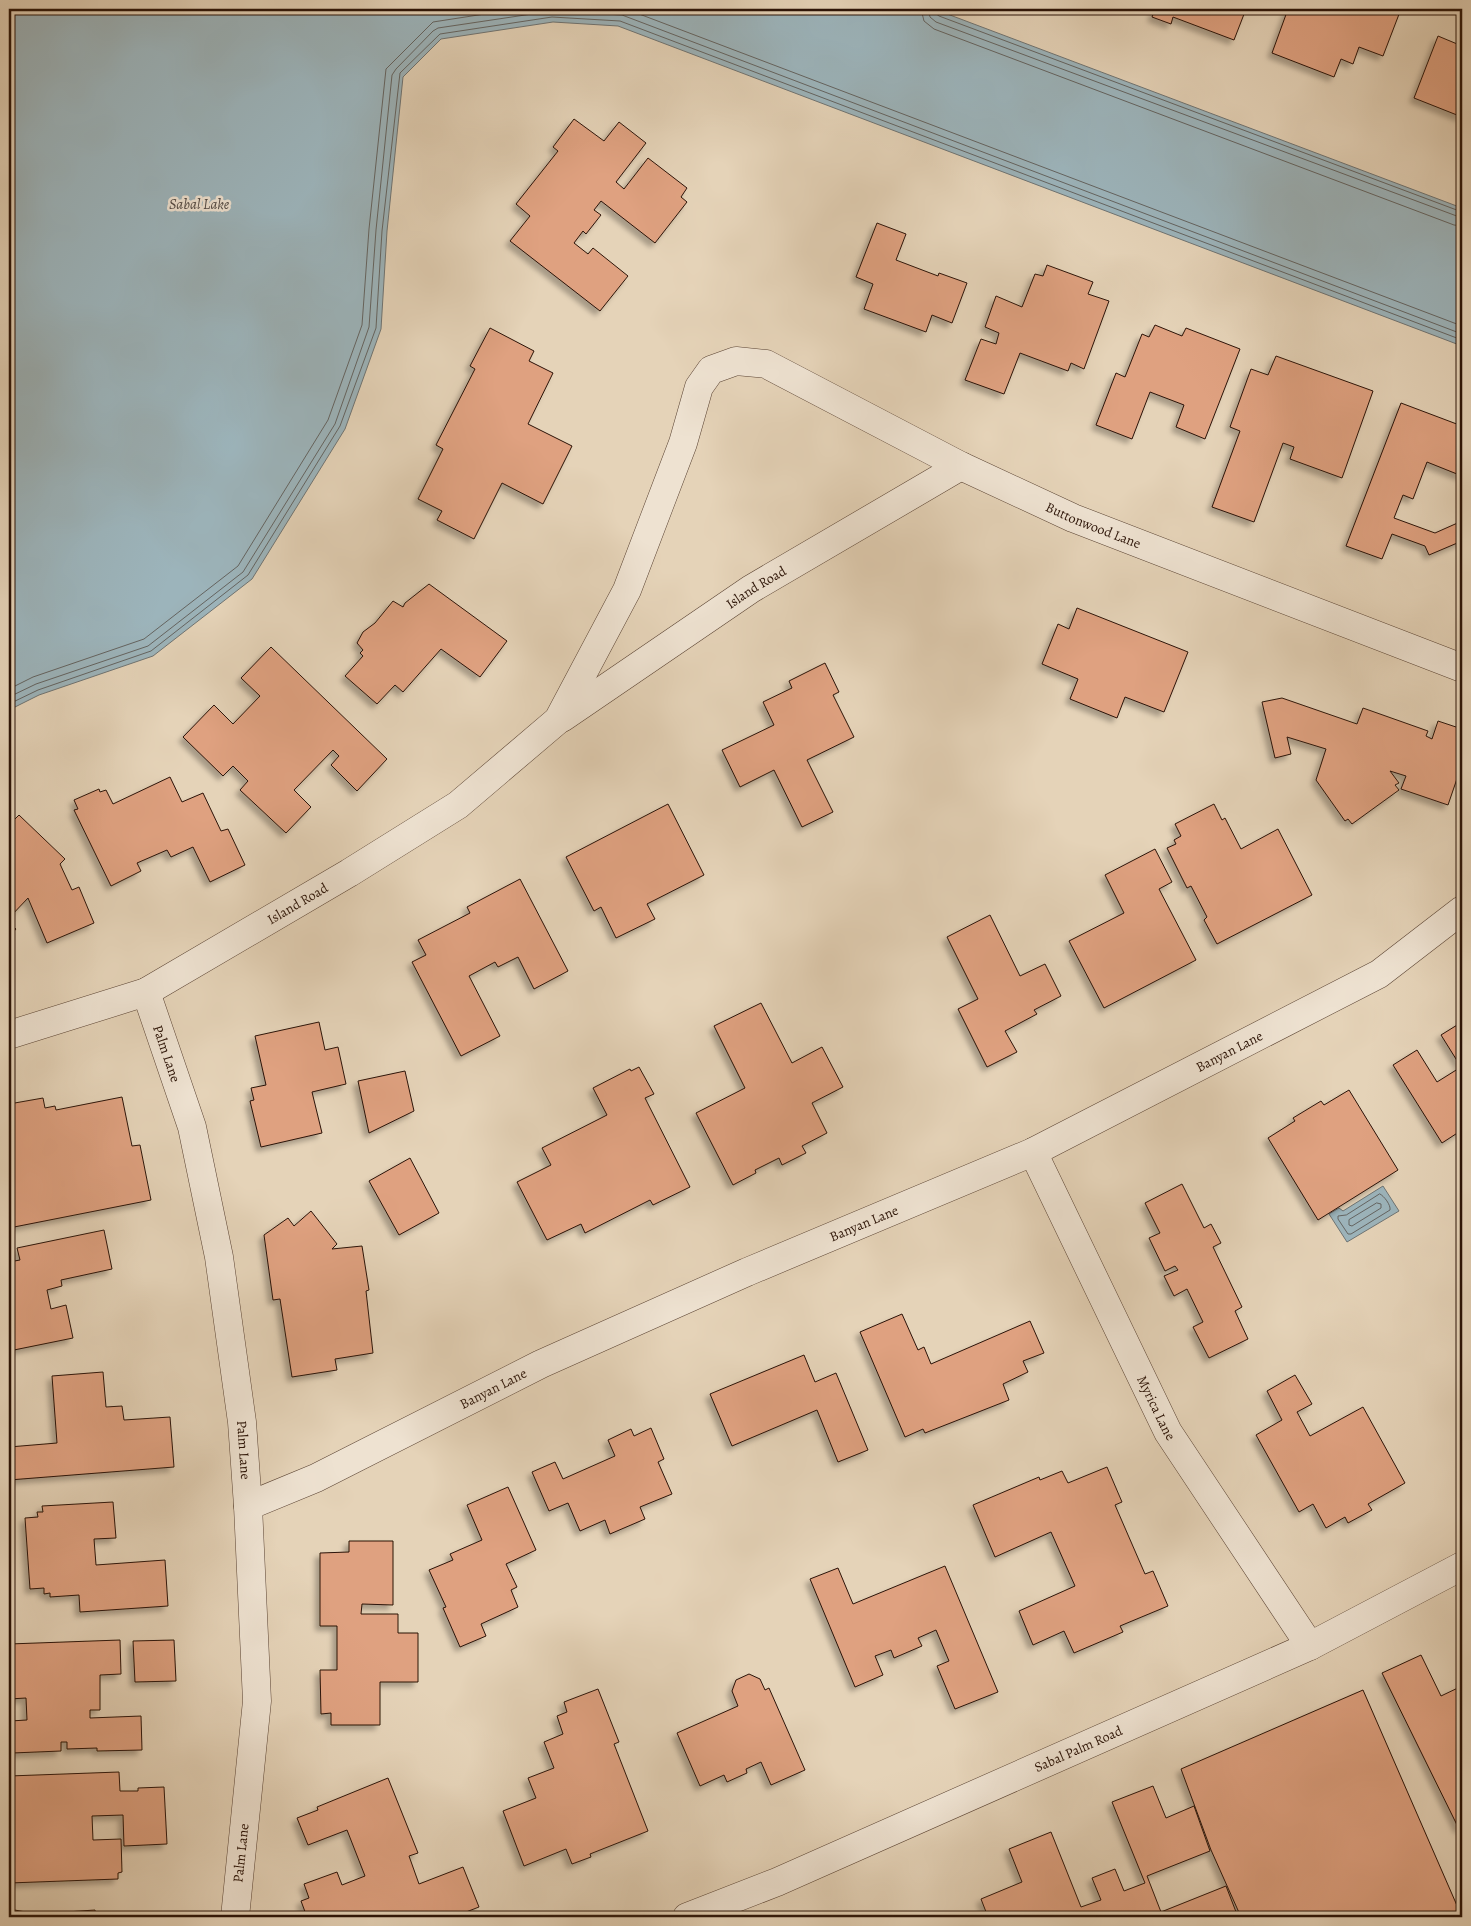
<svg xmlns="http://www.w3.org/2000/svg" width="1471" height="1926" viewBox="0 0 1471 1926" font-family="Alegreya,serif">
<defs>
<filter id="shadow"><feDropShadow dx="-4.5" dy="4.5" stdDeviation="2.5" flood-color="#0004"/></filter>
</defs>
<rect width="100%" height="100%" fill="#e5d3b8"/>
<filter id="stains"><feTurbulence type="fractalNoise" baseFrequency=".004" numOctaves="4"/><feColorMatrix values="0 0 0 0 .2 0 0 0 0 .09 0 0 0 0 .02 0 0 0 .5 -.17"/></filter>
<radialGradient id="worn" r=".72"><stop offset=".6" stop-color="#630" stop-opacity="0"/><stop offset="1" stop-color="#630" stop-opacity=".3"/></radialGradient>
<path fill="#9cb4bb" stroke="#6f7473" d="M 9,9 L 934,9 L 1462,208 L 1462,346 L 618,26 L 553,22 L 441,39 L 403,77 L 387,231 L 381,329 L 345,429 L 252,579 L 153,656 L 39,695 L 9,710 Z
M 1383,1186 L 1399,1211 L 1347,1242 L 1329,1214 L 1339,1208 L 1343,1211 Z"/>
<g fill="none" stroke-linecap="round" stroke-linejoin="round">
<path stroke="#646461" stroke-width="1" d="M 626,9 L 1462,326
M 921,9 L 924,21 L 934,29 L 1454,225 L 1462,226
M 928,9 L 930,17 L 936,22 L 1462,218
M 935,9 L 935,13 L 939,16 L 1462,212
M 9,689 L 33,677 L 144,639 L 238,566 L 328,420 L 362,325 L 369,229 L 386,69 L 433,22 L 517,9
M 9,697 L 36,684 L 148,646 L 243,572 L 335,424 L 369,327 L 376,230 L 392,75 L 396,69 L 433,31 L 438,28 L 552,11 L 622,15 L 1462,334
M 9,704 L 38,690 L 151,651 L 248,575 L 340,426 L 376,328 L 382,231 L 400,73 L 440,34 L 552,17 L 620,21 L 1462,340
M 1380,1194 C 1384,1196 1391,1205 1390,1210 L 1351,1234 L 1348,1234 L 1338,1219 L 1338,1216 L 1346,1215 Z
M 1377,1203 L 1381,1204 L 1381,1208 L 1352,1226 L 1349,1225 L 1349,1220 Z"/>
</g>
<path fill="#dfa180" stroke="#2b1307" filter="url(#shadow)" d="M 1155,9 L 1246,9 L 1234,40 L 1173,17 L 1171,24 L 1152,17 Z
M 1288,9 L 1401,9 L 1383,56 L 1359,47 L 1353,64 L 1341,59 L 1334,77 L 1272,53 Z
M 1438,36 L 1462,46 L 1462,117 L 1414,98 Z
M 574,119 L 604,141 L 619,122 L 646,143 L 616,182 L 624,189 L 648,158 L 687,188 L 681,197 L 687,202 L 655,243 L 601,201 L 594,210 L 601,215 L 586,234 L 583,231 L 574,243 L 588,254 L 593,248 L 628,276 L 600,311 L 510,241 L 530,216 L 516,204 L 558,151 L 553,147 Z
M 877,223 L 906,234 L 896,260 L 938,276 L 939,273 L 967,283 L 952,323 L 932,315 L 926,332 L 864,309 L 873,284 L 856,277 Z
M 1047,265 L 1093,282 L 1088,294 L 1109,301 L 1084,369 L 1071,363 L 1068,371 L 1020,353 L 1004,394 L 965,380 L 981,339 L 996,344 L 999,333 L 985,327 L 996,296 L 1022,307 L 1035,274 L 1043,276 Z
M 1155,325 L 1182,336 L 1186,328 L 1240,349 L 1205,439 L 1176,427 L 1184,405 L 1150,392 L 1132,439 L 1096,425 L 1116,373 L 1125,377 L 1142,334 L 1149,337 Z
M 490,328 L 534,351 L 529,361 L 553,373 L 528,424 L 572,446 L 543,504 L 502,483 L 474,539 L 437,520 L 442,511 L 418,499 L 443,449 L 436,445 L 475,369 L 470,366 Z
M 1276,356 L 1373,391 L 1342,478 L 1290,459 L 1294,447 L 1283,443 L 1254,522 L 1212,507 L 1240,431 L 1230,427 L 1251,369 L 1268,375 Z
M 1401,403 L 1462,426 L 1462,476 L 1427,462 L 1413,499 L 1403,495 L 1394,518 L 1435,533 L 1462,521 L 1462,541 L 1429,555 L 1425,546 L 1392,534 L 1382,559 L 1346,546 Z
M 429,584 L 507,641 L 480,677 L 441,649 L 403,692 L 395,685 L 377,704 L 345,676 L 363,656 L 360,653 L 363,650 L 357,643 L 363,632 L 375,623 L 393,601 L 403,607 L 405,603 Z
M 1077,608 L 1188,652 L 1164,712 L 1125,697 L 1117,718 L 1070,699 L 1078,679 L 1042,664 L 1058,624 L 1069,629 Z
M 271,647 L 387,759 L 357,791 L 331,765 L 339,756 L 333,750 L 294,790 L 311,807 L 286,833 L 240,790 L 248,781 L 233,766 L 223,776 L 183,737 L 214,705 L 233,724 L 260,696 L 241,678 Z
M 825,663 L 839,692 L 833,695 L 854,737 L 807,760 L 833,812 L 802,827 L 774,770 L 740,787 L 722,750 L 774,725 L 763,702 L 792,688 L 789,681 Z
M 1282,698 L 1357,724 L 1363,708 L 1428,731 L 1426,736 L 1432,739 L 1438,721 L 1462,729 L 1462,768 L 1461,767 L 1448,805 L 1401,789 L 1406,776 L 1390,771 L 1399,783 L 1395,785 L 1399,790 L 1352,824 L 1348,819 L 1345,821 L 1316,780 L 1326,749 L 1287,737 L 1291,754 L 1275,758 L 1262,702 Z
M 170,777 L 182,802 L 203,793 L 221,831 L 228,829 L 245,865 L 210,882 L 193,847 L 171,857 L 167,850 L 137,863 L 141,871 L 111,886 L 74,810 L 78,809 L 74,800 L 99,789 L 100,792 L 106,790 L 113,804 Z
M 668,804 L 704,875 L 647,904 L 655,919 L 616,938 L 601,907 L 594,911 L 566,857 Z
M 1214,804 L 1222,820 L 1225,818 L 1241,849 L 1278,829 L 1312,895 L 1217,944 L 1204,920 L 1207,917 L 1191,886 L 1187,888 L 1167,848 L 1176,844 L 1174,840 L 1181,836 L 1175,824 Z
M 19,815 L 65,859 L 60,864 L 72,890 L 79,887 L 94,923 L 47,943 L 28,898 L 9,918 L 9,825 Z
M 1155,849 L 1172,882 L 1159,889 L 1196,960 L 1104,1008 L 1069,941 L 1124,913 L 1105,875 Z
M 520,879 L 568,971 L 534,989 L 518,957 L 498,967 L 495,962 L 469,976 L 500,1036 L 461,1056 L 412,962 L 426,955 L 418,940 L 470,913 L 467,907 Z
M 990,915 L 1020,976 L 1045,964 L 1061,996 L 1034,1010 L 1037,1014 L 1005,1031 L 1017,1052 L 987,1067 L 958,1009 L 978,999 L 947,937 Z
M 9,922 L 16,929 L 9,937 Z
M 761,1003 L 792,1063 L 822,1047 L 843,1087 L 812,1103 L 827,1133 L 802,1146 L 806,1153 L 782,1165 L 779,1158 L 755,1170 L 756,1173 L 733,1185 L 696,1113 L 745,1088 L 714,1026 Z
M 319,1022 L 325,1050 L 338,1047 L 346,1084 L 312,1092 L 322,1133 L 261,1147 L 250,1101 L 254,1100 L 251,1088 L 266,1085 L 255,1036 Z
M 1462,1022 L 1462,1130 L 1442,1143 L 1393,1065 L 1417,1050 L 1437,1082 L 1461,1067 L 1441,1035 Z
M 639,1067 L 654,1094 L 645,1098 L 690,1187 L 653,1205 L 650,1200 L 585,1233 L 581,1224 L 547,1240 L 517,1182 L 551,1165 L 542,1148 L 607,1115 L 593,1088 L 630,1069 L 631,1071 Z
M 405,1071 L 414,1111 L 369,1133 L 358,1081 Z
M 1349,1090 L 1398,1170 L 1318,1220 L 1268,1138 L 1295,1121 L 1293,1118 L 1321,1101 L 1324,1105 Z
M 122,1097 L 132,1146 L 140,1145 L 151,1200 L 9,1228 L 9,1104 L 43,1098 L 45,1108 L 55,1106 L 56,1110 Z
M 410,1158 L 439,1213 L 399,1235 L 369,1181 Z
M 1182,1184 L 1204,1228 L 1211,1224 L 1221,1243 L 1213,1247 L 1242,1307 L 1235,1311 L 1248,1339 L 1209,1358 L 1193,1327 L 1203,1322 L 1187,1289 L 1174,1296 L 1164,1276 L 1178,1270 L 1175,1266 L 1165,1271 L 1149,1238 L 1160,1233 L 1145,1203 Z
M 311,1211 L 337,1244 L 332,1249 L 362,1246 L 369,1290 L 366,1291 L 373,1353 L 335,1359 L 337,1370 L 292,1377 L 280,1299 L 273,1300 L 264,1235 L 288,1218 L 294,1226 Z
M 104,1230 L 112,1269 L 61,1280 L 62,1286 L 47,1290 L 51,1309 L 66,1305 L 73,1338 L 9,1351 L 9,1262 L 20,1260 L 17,1248 Z
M 902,1314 L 918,1350 L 924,1347 L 931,1364 L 1030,1321 L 1044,1353 L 1023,1361 L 1028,1372 L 1003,1384 L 1009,1400 L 925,1433 L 923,1429 L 905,1437 L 860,1332 Z
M 804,1355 L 815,1382 L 836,1373 L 868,1450 L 838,1462 L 817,1410 L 732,1446 L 710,1394 Z
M 103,1372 L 106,1407 L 122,1406 L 124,1420 L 170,1417 L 174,1467 L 9,1480 L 9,1447 L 57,1443 L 52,1376 Z
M 1295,1375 L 1312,1404 L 1297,1412 L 1310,1436 L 1363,1407 L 1405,1483 L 1368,1504 L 1372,1510 L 1348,1523 L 1345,1517 L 1326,1528 L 1313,1504 L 1299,1512 L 1256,1435 L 1282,1420 L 1267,1391 Z
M 651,1428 L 664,1459 L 658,1462 L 672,1494 L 640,1507 L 645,1519 L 610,1534 L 605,1520 L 580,1531 L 568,1503 L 549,1511 L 532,1472 L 555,1462 L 563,1479 L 615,1456 L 608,1440 L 631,1429 L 634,1436 Z
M 1107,1467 L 1122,1502 L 1115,1505 L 1145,1574 L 1153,1571 L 1168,1606 L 1120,1626 L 1123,1632 L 1074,1653 L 1064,1631 L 1033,1645 L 1019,1611 L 1075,1586 L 1051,1532 L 995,1557 L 973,1505 L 1039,1477 L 1040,1480 L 1062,1471 L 1068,1483 Z
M 508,1487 L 536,1550 L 506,1564 L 517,1587 L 511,1590 L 518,1607 L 481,1624 L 486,1636 L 460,1647 L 443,1608 L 446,1607 L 429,1570 L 453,1560 L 450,1554 L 482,1540 L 467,1505 Z
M 113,1502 L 116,1538 L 94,1539 L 96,1565 L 165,1560 L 168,1606 L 80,1612 L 79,1595 L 50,1597 L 50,1593 L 44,1594 L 44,1588 L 30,1589 L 25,1518 L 38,1517 L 37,1512 L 43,1512 L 42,1506 Z
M 349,1541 L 393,1541 L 393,1605 L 362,1604 L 361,1614 L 398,1614 L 398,1633 L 418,1633 L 418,1682 L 380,1682 L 380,1725 L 331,1725 L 331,1713 L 321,1714 L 320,1670 L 337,1670 L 337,1626 L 320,1626 L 320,1553 L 349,1552 Z
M 945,1566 L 998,1692 L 955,1709 L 937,1666 L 949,1661 L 936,1630 L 918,1638 L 922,1646 L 894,1658 L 891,1650 L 875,1656 L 883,1675 L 855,1687 L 810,1579 L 838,1568 L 853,1604 Z
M 120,1640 L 121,1674 L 100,1675 L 100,1710 L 90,1710 L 90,1718 L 141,1716 L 142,1750 L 97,1751 L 97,1748 L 67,1749 L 67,1742 L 61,1742 L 61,1751 L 12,1753 L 10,1721 L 27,1720 L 26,1698 L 9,1699 L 9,1644 Z
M 174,1640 L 176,1681 L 135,1682 L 133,1641 Z
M 1421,1655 L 1441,1696 L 1462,1686 L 1462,1827 L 1459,1829 L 1382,1673 Z
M 749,1674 L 760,1679 L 765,1690 L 769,1688 L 805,1770 L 771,1785 L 761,1762 L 746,1769 L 747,1773 L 727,1782 L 724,1775 L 700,1786 L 677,1733 L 738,1706 L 732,1691 L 736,1680 Z
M 598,1689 L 619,1742 L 614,1744 L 648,1831 L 590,1854 L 591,1857 L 572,1864 L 566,1849 L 524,1866 L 503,1811 L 536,1798 L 528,1778 L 554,1768 L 544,1742 L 563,1734 L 557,1716 L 567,1712 L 564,1702 Z
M 1363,1690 L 1462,1917 L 1241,1917 L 1211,1850 L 1181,1769 Z
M 119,1772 L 120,1791 L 138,1791 L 138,1788 L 164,1787 L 167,1844 L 124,1846 L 123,1815 L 92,1816 L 93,1840 L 121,1839 L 122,1872 L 118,1873 L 118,1879 L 9,1883 L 9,1824 L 11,1824 L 9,1776 Z
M 388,1778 L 418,1853 L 409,1856 L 419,1884 L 463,1867 L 479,1907 L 453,1917 L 307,1917 L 301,1901 L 309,1898 L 304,1884 L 337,1872 L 342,1885 L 365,1876 L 347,1830 L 308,1845 L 297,1818 L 318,1810 L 317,1807 Z
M 1153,1786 L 1166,1818 L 1194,1806 L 1210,1851 L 1147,1876 L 1161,1912 L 1226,1886 L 1238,1917 L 1097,1917 L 1095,1913 L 1084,1917 L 988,1917 L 981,1899 L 1022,1882 L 1009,1849 L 1051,1832 L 1081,1907 L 1101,1900 L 1092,1878 L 1115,1869 L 1124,1891 L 1145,1883 L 1112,1802 Z
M 9,1909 L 37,1914 L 95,1910 L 96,1917 L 9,1917 Z"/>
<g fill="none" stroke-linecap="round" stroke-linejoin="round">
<defs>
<g id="minor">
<path id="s1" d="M 562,718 L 751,589 L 961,466"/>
<path id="s2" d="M 146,992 L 192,1127 L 219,1257 L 242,1422 L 248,1506 L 257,1701 L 235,1917"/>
<path id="s3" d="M 9,1035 L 146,992 L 349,873 L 458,805 L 558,720 L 627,590 L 683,443 L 699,387 L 711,370 L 736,361 L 766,364 L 961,466 L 1073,518 L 1462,668"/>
<path id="s4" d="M 1033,1152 L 1168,1432 L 1310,1646"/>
<path id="s5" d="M 248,1506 L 316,1478 L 541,1364 L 747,1272 L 1033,1152 L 1379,974 L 1462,910"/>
<path id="s6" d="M 687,1917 L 777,1882 L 1310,1646 L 1462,1566"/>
</g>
</defs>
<use href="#minor" stroke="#5a4333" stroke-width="29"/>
<use href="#minor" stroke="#eee2d1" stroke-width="28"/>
</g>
<g text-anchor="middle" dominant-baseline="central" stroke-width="5" stroke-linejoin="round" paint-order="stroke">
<g font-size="14" fill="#2b1307" stroke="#eee2d1">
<text stroke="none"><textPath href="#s3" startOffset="1444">Buttonwood Lane</textPath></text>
<text stroke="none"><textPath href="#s1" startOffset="234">Island Road</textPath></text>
<text stroke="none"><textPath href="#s3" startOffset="319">Island Road</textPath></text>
<text stroke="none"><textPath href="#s5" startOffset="1082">Banyan Lane</textPath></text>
<text stroke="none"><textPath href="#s2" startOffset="65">Palm Lane</textPath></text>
<text stroke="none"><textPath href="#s5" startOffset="678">Banyan Lane</textPath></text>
<text stroke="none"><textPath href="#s5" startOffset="272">Banyan Lane</textPath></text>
<text stroke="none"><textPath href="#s4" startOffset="284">Myrica Lane</textPath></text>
<text stroke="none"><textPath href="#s2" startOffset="470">Palm Lane</textPath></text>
<text stroke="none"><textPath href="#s6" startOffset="426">Sabal Palm Road</textPath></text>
<text transform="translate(241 1853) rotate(-84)">Palm Lane</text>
</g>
<g font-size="15" font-style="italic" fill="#534b46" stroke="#eee2d1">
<text x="199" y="204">Sabal Lake</text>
</g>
</g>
<rect width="1471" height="1926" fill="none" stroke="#e5d3b8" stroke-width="30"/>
<rect x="10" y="10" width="1451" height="1906" fill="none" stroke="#2b1307" stroke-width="2.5"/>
<rect x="15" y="15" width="1441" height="1896" fill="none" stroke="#2b1307"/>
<rect width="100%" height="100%" filter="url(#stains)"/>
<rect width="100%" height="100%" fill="url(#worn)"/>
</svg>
